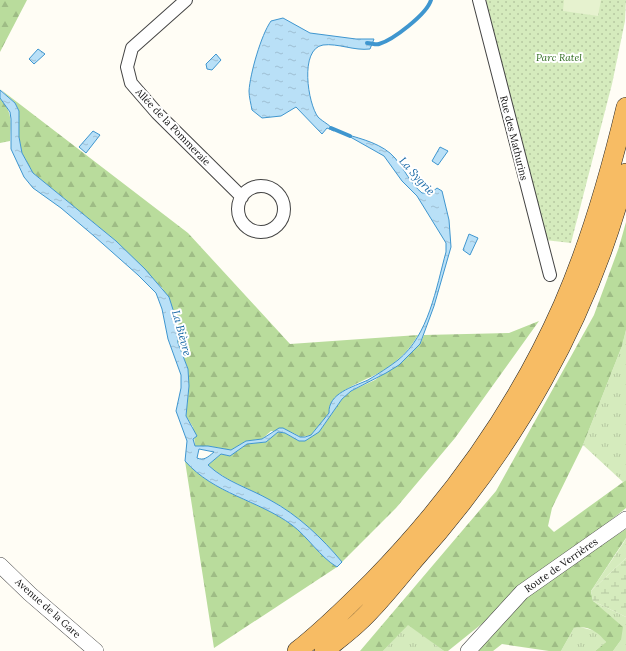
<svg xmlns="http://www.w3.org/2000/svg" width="626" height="651" viewBox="0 0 626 651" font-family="Lora,serif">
<defs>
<pattern id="grass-tufts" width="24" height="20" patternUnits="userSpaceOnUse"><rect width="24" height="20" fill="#d5ebbd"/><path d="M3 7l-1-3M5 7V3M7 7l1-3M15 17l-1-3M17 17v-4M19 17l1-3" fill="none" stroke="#b6c8a1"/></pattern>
<pattern id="forest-firs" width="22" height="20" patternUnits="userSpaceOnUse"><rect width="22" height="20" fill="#b9dc9c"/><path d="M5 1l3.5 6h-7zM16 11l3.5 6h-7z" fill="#9ebc85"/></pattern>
<pattern id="wetland-marsh" width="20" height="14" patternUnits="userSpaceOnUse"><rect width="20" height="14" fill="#d5ebbd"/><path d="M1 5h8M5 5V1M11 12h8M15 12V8" fill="none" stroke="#b6c8a1"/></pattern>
<pattern id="garden-dots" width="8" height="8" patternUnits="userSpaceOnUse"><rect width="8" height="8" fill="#d5ebbd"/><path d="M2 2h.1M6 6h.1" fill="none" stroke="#b6c8a1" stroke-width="1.8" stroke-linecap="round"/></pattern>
<pattern id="water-ripples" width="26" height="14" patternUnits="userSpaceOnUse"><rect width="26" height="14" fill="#b9e0f7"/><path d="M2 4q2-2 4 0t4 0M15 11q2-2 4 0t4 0" fill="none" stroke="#9ebfd3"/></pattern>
</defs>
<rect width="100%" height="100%" fill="#fffdf5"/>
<path fill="url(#grass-tufts)" d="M 626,330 L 626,480 L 623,482 L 583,445 L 622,346 Z
M 626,538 L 626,558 L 591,591 L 624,542 Z
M 593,601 L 626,617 L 626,651 L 613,651 L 621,640 Z
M 408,624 L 444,651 L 383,651 Z
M 580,627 L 599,632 L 606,642 L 595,651 L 561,651 L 574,628 Z"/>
<path fill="url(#forest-firs)" d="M 0,0 L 27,0 L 0,52 Z
M 0,89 L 188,233 L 290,344 L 418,335 C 410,349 400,359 387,368 C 371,380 327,390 329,413 L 311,435 L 301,437 L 291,432 L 271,431 L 262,439 L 246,441 L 231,450 L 208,446 L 195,446 L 193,427 L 186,416 L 189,386 L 188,369 L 178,343 L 163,289 L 116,241 L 33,173 L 22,153 L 19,137 L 19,111 L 15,103 Z
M 0,98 C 14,114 10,122 10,141 L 0,143 Z
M 626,222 L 626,330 L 622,346 L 583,445 L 552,508 L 548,526 L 554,532 L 626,480 L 626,508 L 448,651 L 444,651 L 408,625 L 383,651 L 360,651 L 496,491 L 594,315 L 619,247 Z
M 539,321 L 455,438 L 396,508 L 342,562 C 322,538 298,515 270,500 C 249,488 227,482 208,465 L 221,454 L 230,456 L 247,444 L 266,442 L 278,432 L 285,433 L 299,441 L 319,432 L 342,399 L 351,391 L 375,380 L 420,344 L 424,335 L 509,333 Z
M 185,461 C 214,494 258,500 292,525 C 308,537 320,557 337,567 L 214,648 Z
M 626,529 L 626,538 L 591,591 L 593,601 L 623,627 L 621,640 L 613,651 L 595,651 L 606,642 C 598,632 588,625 574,628 L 561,651 L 549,651 L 502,644 L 493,651 L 473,651 L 526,594 Z"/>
<path fill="url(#wetland-marsh)" d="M 626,558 L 626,617 L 593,601 L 591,591 Z"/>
<path fill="url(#garden-dots)" d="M 486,0 L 626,0 L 625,21 L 612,84 L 571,243 L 545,240 Z"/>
<path fill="#e6f2cf" d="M 564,0 L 601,0 L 598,16 L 563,11 Z"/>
<path fill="url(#water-ripples)" stroke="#3f96cf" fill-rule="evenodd" d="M 283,18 L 310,33 L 356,39 L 374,39 L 370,49 C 354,51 338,43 323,45 C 299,49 308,104 318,117 C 323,122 332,126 334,131 L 327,128 L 322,134 L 296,107 L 281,116 L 262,118 L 252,110 C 251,104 249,97 249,91 C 250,74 261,35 271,21 Z
M 38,49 L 45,54 L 34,64 L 29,59 Z
M 216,54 L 221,60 L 212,70 L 207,69 L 206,64 Z
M 0,90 L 15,103 L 19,111 L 19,137 L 22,153 L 33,173 L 116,241 L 145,269 L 169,297 L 175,316 L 178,343 L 188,369 L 189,386 L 186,416 L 197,436 L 193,439 L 195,446 L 208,446 L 231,450 L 246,441 L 262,439 L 279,428 L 283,428 L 300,437 L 305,437 L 311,435 L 329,413 C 328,393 353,387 368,380 C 378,374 389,367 398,360 C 429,335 436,288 446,252 L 446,243 L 417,196 L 402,181 L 384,156 L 345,134 C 362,139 383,144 395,158 C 405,170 410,183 422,193 L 431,193 L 437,188 L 442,191 L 449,220 L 451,247 L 434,306 L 420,344 L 399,365 L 386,373 L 351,391 L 342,399 L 319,432 L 305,441 L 299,441 L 285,433 L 278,432 L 266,442 L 247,444 L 230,456 L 221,454 L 208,465 C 226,482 249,488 270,500 C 298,515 322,538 342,562 L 337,567 C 320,557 308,537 292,525 C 258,500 214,494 185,461 L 187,441 L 176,411 L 181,388 L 181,375 L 168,339 L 162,309 L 156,293 L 138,275 L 94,236 L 61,208 L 33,188 L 24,177 L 11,149 L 11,119 L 10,112 L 0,98 ZM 199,449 L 214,452 C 208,457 204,461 197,458 Z
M 93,131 L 100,135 L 86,153 L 79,147 Z
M 440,147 L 448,151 L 438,165 L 432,161 Z
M 469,234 L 478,238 L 470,255 L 463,250 Z"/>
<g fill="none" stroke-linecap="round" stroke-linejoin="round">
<path stroke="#3f96cf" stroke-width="4" d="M 367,43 C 371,43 376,45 379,44 C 393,40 427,14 431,0
M 331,128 L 350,136"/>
<defs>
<path id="minor" d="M 186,0 L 132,48 L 127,67 L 131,83 L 157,113 L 242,197
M 479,0 L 550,275
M238 209a23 23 0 1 1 46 0a23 23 0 1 1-46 0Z"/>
<path id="tertiary" d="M 0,565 L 30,594 L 96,651
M 468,651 L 522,592 L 626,519"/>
<path id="trunk" d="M 297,651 C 324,630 349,605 373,581 C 451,501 518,407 563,305 C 591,241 610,174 626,107
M 324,651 C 336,641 350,631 361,620 C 380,602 396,581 413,561 C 513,450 589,318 626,173"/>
</defs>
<use href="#minor" stroke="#444" stroke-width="14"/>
<use href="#tertiary" stroke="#444" stroke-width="16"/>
<use href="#trunk" stroke="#222" stroke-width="20"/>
<use href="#minor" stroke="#fff" stroke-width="12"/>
<use href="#tertiary" stroke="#fff" stroke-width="15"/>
<use href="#trunk" stroke="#f7bc64" stroke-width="19"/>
</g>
<g text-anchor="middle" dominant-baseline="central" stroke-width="4" stroke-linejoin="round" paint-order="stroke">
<g font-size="10" font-style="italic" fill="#2f6b1f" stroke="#fff">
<text x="559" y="57">Parc Ratel</text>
</g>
<g font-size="10" fill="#111" stroke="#fff">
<text transform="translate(173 127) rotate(46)">Allée de la Pommeraie</text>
<text transform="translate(514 138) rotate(76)">Rue des Mathurins</text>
<text transform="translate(561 565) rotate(-35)">Route de Verrières</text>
<text transform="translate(48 608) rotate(42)">Avenue de la Gare</text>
</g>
<g font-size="11" font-style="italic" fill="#1768a6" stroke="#fff">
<text transform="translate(417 176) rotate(48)">La Sygrie</text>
<text transform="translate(182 333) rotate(75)">La Bièvre</text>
</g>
</g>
</svg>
